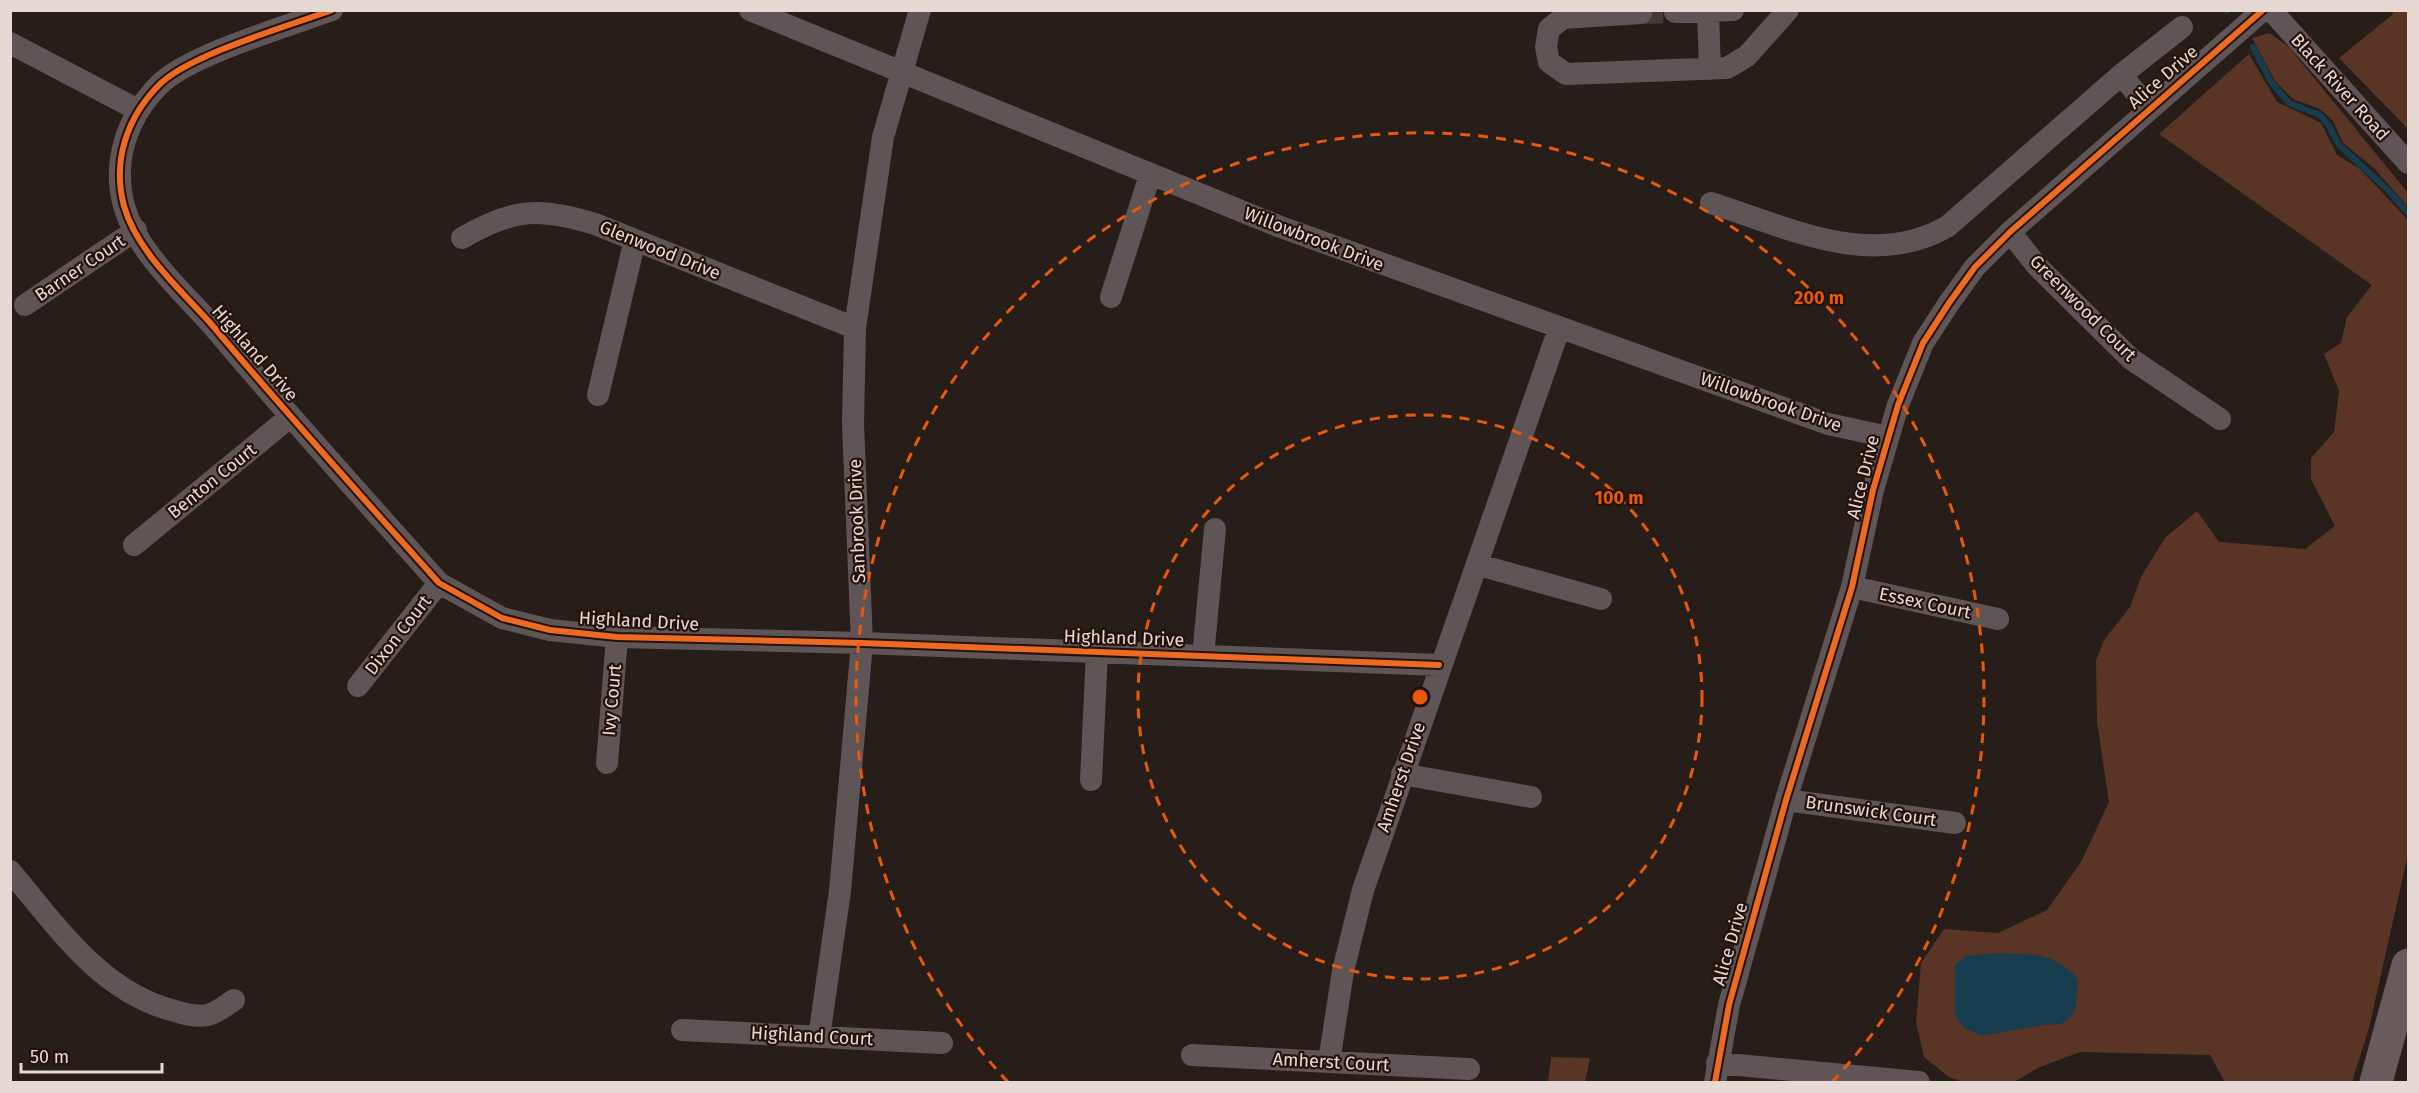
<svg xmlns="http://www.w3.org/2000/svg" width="2419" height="1093" viewBox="0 0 2419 1093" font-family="'Fira Sans',sans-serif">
<rect width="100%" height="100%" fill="#281e19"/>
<path fill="#5a3425" d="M 2394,11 L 2408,11 L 2408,129 L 2339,58 L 2392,15 Z
M 2269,33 L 2288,46 L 2408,193 L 2408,207 L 2374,168 L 2343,143 L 2333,121 L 2320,109 L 2293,99 L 2275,81 L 2252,38 Z
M 2249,54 L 2277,102 L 2321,123 L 2337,155 L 2360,169 L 2408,220 L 2408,854 L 2369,1028 L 2352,1082 L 2225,1082 L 2210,1055 L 2080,1052 L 2040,1067 L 2014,1082 L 1963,1082 L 1949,1077 L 1924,1057 L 1916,1023 L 1921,963 L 1944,929 L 1998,933 L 2047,910 L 2081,862 L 2109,802 L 2097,722 L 2096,661 L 2104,640 L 2130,607 L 2141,577 L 2165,538 L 2197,511 L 2219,542 L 2305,549 L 2335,526 L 2311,479 L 2311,458 L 2334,432 L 2339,391 L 2324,354 L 2341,343 L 2347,317 L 2372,285 L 2159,134 Z
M 1551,1057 L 1590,1058 L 1585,1082 L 1548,1082 Z"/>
<path fill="#173c4d" d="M 1999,953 C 2034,955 2053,951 2078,979 L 2076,1004 L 2072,1016 L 2061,1024 L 2043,1025 L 1981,1036 L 1963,1027 L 1955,1015 L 1955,965 L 1966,956 Z"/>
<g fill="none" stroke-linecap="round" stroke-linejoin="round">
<path stroke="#173c4d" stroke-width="6" d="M 2227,10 L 2227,11
M 2253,47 L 2271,82 L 2289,103 L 2320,115 L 2329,126 L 2339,145 L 2389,191 L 2408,213"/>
<path stroke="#443a35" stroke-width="22" stroke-dasharray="22 11" stroke-linecap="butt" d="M 1641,13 L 1675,12"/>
<path stroke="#5f5557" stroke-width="22" d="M 332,10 C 289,26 187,55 158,86 C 127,118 112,161 124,206 C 137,252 181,290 212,325 C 286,413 363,498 439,583 L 502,618 L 550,630 L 617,637 L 862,643 L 1439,665
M 750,10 L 1278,226 L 1828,424 L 1888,437
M 2271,10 L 2408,163
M 1675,12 L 1733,10
M 1708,12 L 1710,69
M 1641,13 L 1563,18 L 1549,29 L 1546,47 L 1549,62 L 1566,74 L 1727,68 L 1747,56 L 1788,10
M 10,43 L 138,110
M 2121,75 L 2149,108
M 1711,203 C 1787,227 1872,271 1948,226 L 2121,75 L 2182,27
M 2010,232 L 2037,266 L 2131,359 L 2220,419
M 462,238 C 514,208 539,207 595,224 L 855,328
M 1111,297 L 1150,175
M 25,305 L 136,230
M 598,395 L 635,240
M 134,545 L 290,417
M 1479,565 L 1601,599
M 1852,587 L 1998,619
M 1203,656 L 1215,529
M 358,686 L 439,583
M 607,763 L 617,637
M 1402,774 L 1531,797
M 1091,780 L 1097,652
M 1786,800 L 1955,823
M 10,871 C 57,926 101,993 175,1011 C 184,1014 201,1018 211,1014 C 219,1011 227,1005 234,1000
M 682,1030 L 942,1043
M 819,1037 L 840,891 L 862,643 L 853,424 L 855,328 L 883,137 L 920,10
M 1192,1055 L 1469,1069
M 1329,1062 L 1343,971 L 1363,890 L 1559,329
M 1717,1063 L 1919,1082
M 1715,1082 L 1729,1005 L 1786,800 L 1852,587 L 1873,490 L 1898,405 L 1923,343 L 1949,303 L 1975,267 L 2010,232 L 2263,10"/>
<path stroke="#695b5c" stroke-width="33" d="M 2376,1082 L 2408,965"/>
<defs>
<path id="cycleway" d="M 332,10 C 289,26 187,55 158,86 C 127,118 112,161 124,206 C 137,252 181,290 212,325 C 286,413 363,498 439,583 L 502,618 L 550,630 L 617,637 L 862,643 L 1439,665
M 1715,1082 L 1729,1005 L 1786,800 L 1852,587 L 1873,490 L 1898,405 L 1923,343 L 1949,303 L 1975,267 L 2010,232 L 2263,10"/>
</defs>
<use href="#cycleway" stroke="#24120a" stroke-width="10"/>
<use href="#cycleway" stroke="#ed6a23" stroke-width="6"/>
</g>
<g fill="none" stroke="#e8590c" stroke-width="3" stroke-dasharray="10 8">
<circle cx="1420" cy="697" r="282"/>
<path d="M1008 1082A564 564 0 1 1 1832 1082"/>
</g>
<g text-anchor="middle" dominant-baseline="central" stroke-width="4.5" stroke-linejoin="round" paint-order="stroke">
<g font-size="18" fill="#e6d8d3" stroke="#24120a">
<text transform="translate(2163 77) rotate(-41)">Alice Drive</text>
<text transform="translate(2340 87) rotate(48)">Black River Road</text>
<text transform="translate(1314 239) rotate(21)">Willowbrook Drive</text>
<text transform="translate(660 250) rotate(22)">Glenwood Drive</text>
<text transform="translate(80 268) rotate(-34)">Barner Court</text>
<text transform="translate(2083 308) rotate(45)">Greenwood Court</text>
<text transform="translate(255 353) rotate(49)">Highland Drive</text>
<text transform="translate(1771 402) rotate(19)">Willowbrook Drive</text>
<text transform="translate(1863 477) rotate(-76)">Alice Drive</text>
<text transform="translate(212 481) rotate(-39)">Benton Court</text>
<text transform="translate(857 521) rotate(-92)">Sanbrook Drive</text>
<text transform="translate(1925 603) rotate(12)">Essex Court</text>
<text transform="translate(639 621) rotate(3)">Highland Drive</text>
<text transform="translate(398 635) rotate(-52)">Dixon Court</text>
<text transform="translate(1124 638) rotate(2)">Highland Drive</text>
<text transform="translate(612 700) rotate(-85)">Ivy Court</text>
<text transform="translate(1401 777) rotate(-71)">Amherst Drive</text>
<text transform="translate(1871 811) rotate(8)">Brunswick Court</text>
<text transform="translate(1730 944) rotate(-74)">Alice Drive</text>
<text transform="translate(812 1036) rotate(3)">Highland Court</text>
<text transform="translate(1331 1062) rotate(3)">Amherst Court</text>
</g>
</g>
<circle cx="1420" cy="697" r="9" fill="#e8590c" stroke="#24120a" stroke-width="3"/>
<g font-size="18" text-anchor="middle" font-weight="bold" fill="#e8590c" stroke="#24120a" stroke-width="4.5" stroke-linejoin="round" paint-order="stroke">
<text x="1819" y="304">200 m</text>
<text x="1619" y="504">100 m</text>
</g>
<rect width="2419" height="1093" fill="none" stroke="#e6d8d3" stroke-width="24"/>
<path d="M21 1063v9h141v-9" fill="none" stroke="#e6d8d3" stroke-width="3"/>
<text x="30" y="1063" font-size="18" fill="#e6d8d3" stroke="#24120a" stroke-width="4.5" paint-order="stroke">50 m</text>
</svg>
